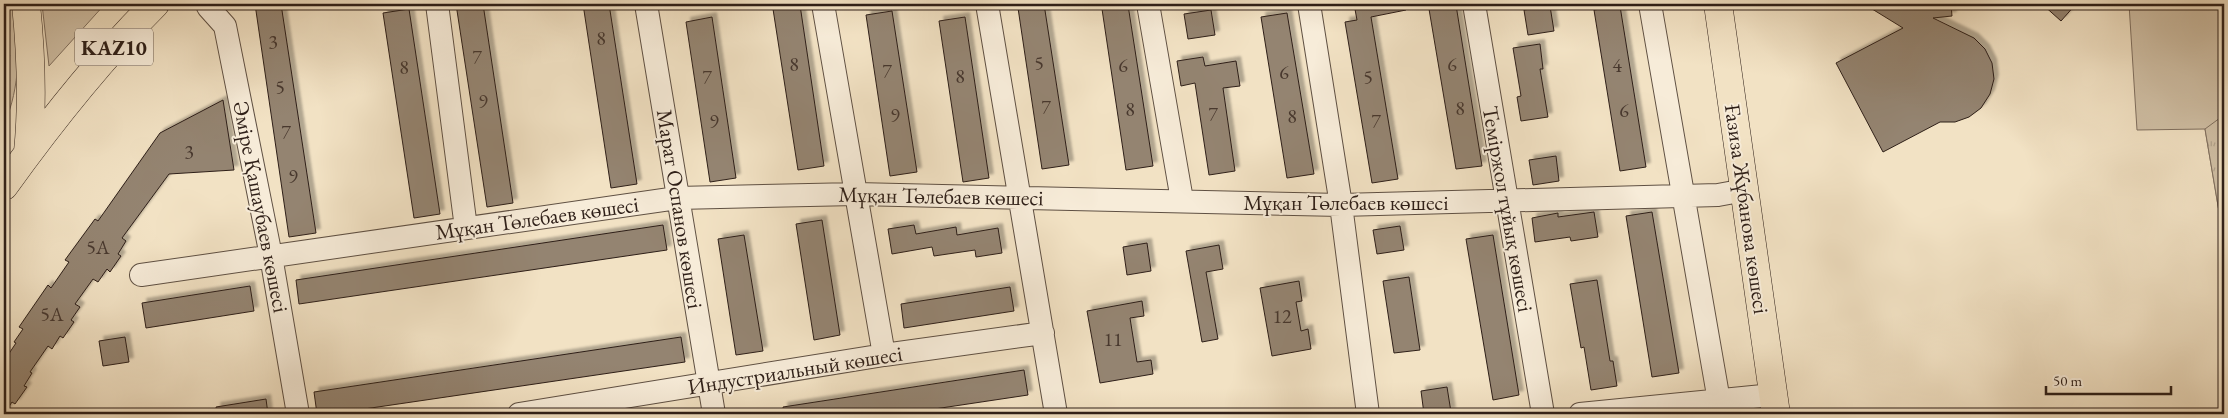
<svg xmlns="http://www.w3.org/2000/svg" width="2228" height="418" viewBox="0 0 2228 418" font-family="'EB Garamond',serif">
<defs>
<pattern id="park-tufts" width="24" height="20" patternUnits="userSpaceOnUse" patternTransform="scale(1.25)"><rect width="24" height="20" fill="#d1c1a7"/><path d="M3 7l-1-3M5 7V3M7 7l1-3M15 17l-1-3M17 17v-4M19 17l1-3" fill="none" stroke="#b4a58f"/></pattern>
<filter id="shadow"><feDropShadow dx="4.5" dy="-4.5" stdDeviation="1" flood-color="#0004"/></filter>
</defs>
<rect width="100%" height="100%" fill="#f2e2c4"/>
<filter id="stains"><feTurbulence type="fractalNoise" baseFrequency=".004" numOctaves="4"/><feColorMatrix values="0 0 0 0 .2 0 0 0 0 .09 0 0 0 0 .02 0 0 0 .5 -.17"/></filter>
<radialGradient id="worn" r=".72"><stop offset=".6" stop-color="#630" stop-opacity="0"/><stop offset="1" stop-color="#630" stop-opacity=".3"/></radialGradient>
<path fill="#d1c1a7" stroke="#807060" d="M 42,4 L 105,4 L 49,66 Z
M 2129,4 L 2224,4 L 2224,241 L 2205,129 L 2137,130 Z"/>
<path fill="url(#park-tufts)" stroke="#807060" d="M 4,4 L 18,4 C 19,43 21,88 4,124 Z
M 2224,115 L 2224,241 L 2205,129 Z"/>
<path fill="#948471" stroke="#2e1f18" filter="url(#shadow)" d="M 255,4 L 281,4 L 316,233 L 289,237 Z
M 456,4 L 483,4 L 513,203 L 487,207 Z
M 583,4 L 609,4 L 637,184 L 611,188 Z
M 1044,4 L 1069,165 L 1042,169 L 1018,8 Z
M 1354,4 L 1405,4 L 1406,10 L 1371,17 L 1398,179 L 1372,183 L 1345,22 L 1357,20 Z
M 1864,4 L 1951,4 L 1952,16 L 1933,18 L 1974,38 L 1985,49 L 1992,63 L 1994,79 L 1990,94 L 1981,108 L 1969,117 L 1955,122 L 1940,122 L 1883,152 L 1836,63 L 1903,28 Z
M 2042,4 L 2076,4 L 2061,21 Z
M 800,5 L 824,166 L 798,170 L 773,9 Z
M 1128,5 L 1153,166 L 1126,170 L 1102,9 Z
M 1456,5 L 1482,166 L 1456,169 L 1429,9 Z
M 1550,6 L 1554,31 L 1528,35 L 1524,10 Z
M 1620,6 L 1646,167 L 1620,171 L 1594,10 Z
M 409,9 L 440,214 L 414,218 L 383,13 Z
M 1211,10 L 1215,35 L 1188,39 L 1184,14 Z
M 892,11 L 917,172 L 890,176 L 866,15 Z
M 1287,13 L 1314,174 L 1287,178 L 1261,17 Z
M 712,17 L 736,178 L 710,182 L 686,22 Z
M 965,17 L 989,178 L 963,182 L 939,21 Z
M 1540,44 L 1543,69 L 1540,69 L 1548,117 L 1521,121 L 1517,97 L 1521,96 L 1513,48 Z
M 1203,57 L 1205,66 L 1236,61 L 1240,86 L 1223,88 L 1235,171 L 1209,175 L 1195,83 L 1181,86 L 1177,61 Z
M 223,100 L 234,170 L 169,174 L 122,238 L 126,241 L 118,254 L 121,256 L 110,272 L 107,269 L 98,282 L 93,279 L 75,304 L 80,307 L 71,320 L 74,322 L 63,338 L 60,336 L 52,349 L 48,346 L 30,372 L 32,373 L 24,386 L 27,387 L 15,404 L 12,402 L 4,414 L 4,361 L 16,343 L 14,342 L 23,329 L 19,327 L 48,285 L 51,288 L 69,262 L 65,260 L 95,219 L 98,221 L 160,133 Z
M 1556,156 L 1559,181 L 1533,185 L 1529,160 Z
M 1594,212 L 1598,237 L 1571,241 L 1570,237 L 1535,242 L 1532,218 L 1558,213 L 1558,217 Z
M 1652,212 L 1679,373 L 1652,377 L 1626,216 Z
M 822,220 L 840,335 L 814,340 L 796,224 Z
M 663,225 L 667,250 L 299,304 L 296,280 Z
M 914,225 L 916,234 L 956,227 L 957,235 L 998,228 L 1002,253 L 976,257 L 975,250 L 934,256 L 932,247 L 892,254 L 888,229 Z
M 1400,226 L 1404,250 L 1377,254 L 1373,230 Z
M 744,235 L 763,351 L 736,355 L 718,239 Z
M 1493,235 L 1519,395 L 1493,400 L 1466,239 Z
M 1147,243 L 1151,271 L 1127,275 L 1123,247 Z
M 1219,245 L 1223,269 L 1206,272 L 1218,339 L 1202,342 L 1186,251 Z
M 1409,277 L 1420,350 L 1394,353 L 1383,281 Z
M 1597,280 L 1610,361 L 1613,361 L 1617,386 L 1591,390 L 1584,347 L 1581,348 L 1570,284 Z
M 1299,281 L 1302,301 L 1296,302 L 1301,331 L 1308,329 L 1311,349 L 1272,356 L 1260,288 Z
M 250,286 L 254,311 L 146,328 L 142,303 Z
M 1010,287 L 1014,311 L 904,328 L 901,304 Z
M 1142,301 L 1144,316 L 1130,318 L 1137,362 L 1151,360 L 1153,374 L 1100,383 L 1087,311 Z
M 125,337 L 129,362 L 103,366 L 99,341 Z
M 681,337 L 685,362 L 330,414 L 317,414 L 314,392 Z
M 1024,370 L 1028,395 L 901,414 L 784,414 L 783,407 Z
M 1447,387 L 1451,412 L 1424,414 L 1421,391 Z
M 266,399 L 268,414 L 217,414 L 216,407 Z"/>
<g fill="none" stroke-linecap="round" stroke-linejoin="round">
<defs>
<path id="minor" d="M 437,4 L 466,228
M 646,4 L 714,414
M 823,4 L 884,355
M 987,4 L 1056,414
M 1148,4 L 1182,200
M 1309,4 L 1341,205 L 1368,414
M 1474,4 L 1543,414
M 1650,4 L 1719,401
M 208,7 L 225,26 L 271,256 L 298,414
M 141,275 L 677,198 L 856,194 L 1341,205 L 1718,195 L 1745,190
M 519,414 L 884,355 L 1043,333
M 1580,414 L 1773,395"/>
<path id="major" d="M 26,4 C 31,53 33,102 28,152
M 1718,4 L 1776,414
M 4,186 C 50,122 99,60 155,4"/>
</defs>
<use href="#minor" stroke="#5f5043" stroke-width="24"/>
<use href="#major" stroke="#2e1f18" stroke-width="29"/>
<use href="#minor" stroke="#f7ecd9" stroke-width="22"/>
<use href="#major" stroke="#f2e2c4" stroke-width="28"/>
</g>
<g text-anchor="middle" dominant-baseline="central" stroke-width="4" stroke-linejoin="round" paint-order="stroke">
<g font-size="20" fill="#48382e">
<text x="601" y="38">8</text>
<text x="273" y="42">3</text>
<text x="477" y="57">7</text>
<text x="1039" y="63">5</text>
<text x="794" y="64">8</text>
<text x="1452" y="64">6</text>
<text x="1123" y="65">6</text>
<text x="1617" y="65">4</text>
<text x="404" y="67">8</text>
<text x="887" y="71">7</text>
<text x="1284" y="72">6</text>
<text x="960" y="76">8</text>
<text x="707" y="77">7</text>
<text x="1368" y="77">5</text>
<text x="280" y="87">5</text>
<text x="483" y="101">9</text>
<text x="1046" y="107">7</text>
<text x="1460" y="108">8</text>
<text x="1130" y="109">8</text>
<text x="1624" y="110">6</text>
<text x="1213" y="114">7</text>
<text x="895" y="115">9</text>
<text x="1292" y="116">8</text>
<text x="714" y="121">9</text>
<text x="1376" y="121">7</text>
<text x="286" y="132">7</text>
<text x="189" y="152">3</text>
<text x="293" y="176">9</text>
<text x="98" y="247">5А</text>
<text x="52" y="314">5А</text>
<text x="1282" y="316">12</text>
<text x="1113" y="339">11</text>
</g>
<rect fill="#f7ecd9" stroke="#6a5c52" stroke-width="1" x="75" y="28.5" width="78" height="37" rx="4"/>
<g font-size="21" font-weight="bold" fill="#2e1f18">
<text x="114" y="47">KAZ10</text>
</g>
<g font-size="22" fill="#2e1f18" stroke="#f7ecd9">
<text transform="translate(941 196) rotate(1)">Мұқан Төлебаев көшесі</text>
<text x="1346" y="202">Мұқан Төлебаев көшесі</text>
<text transform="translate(261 207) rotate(79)">Әміре Қашаубаев көшесі</text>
<text transform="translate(680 209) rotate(81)">Марат Оспанов көшесі</text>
<text transform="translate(1508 209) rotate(80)">Теміржол тұйық көшесі</text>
<text transform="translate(1747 209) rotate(82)">Ғазиза Жұбанова көшесі</text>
<text transform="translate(537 218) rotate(-8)">Мұқан Төлебаев көшесі</text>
<text transform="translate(795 370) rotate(-9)">Индустриальный көшесі</text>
</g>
</g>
<rect width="2228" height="418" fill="none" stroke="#f2e2c4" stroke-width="20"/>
<rect x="5" y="5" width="2218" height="408" fill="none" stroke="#2e1f18" stroke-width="2.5"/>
<rect x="10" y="10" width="2208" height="398" fill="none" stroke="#2e1f18"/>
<path d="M2046 386v8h125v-8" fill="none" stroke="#2e1f18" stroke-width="2.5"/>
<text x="2053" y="386" font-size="15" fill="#2e1f18" stroke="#f7ecd9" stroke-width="4" paint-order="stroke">50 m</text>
<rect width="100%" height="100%" filter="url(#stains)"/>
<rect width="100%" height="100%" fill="url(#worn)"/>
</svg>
